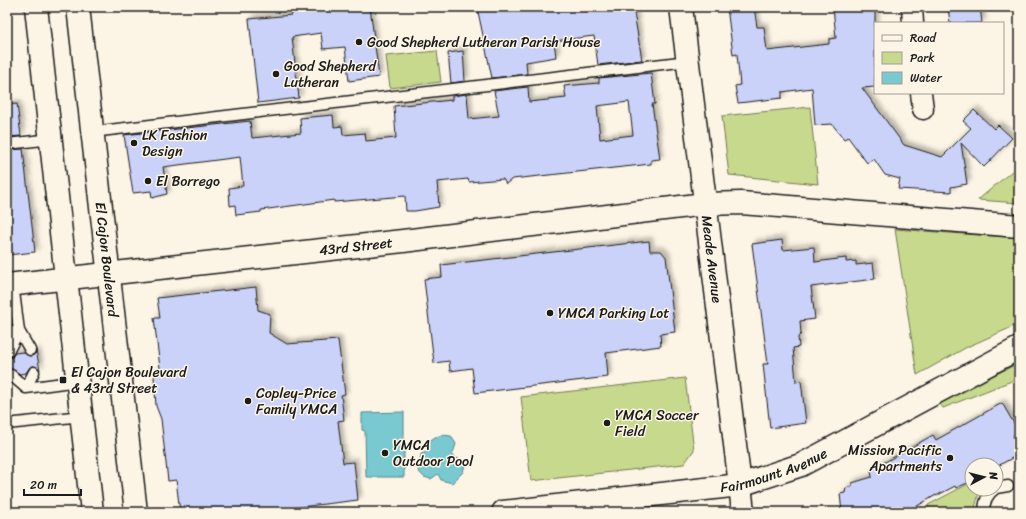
<svg xmlns="http://www.w3.org/2000/svg" width="1026" height="519" viewBox="0 0 1026 519" font-family="Sriracha,sans-serif">
<defs>
<filter id="shadow"><feDropShadow dx="3.5" dy="-3.5" stdDeviation="2" flood-color="#0004"/></filter>
</defs>
<rect width="100%" height="100%" fill="#fcf5e5"/>
<filter id="ink" filterUnits="userSpaceOnUse"><feTurbulence type="fractalNoise" baseFrequency=".025" numOctaves="2"/><feDisplacementMap in="SourceGraphic" scale="8" xChannelSelector="R" yChannelSelector="G"/><feConvolveMatrix kernelMatrix="1 2 1 2 8 2 1 2 1" color-interpolation-filters="sRGB"/></filter>
<g filter="url(#ink)">
<path fill="#c7d98d" stroke="#727a54" d="M 437,51 L 441,82 L 390,88 L 386,56 Z
M 810,107 L 818,184 L 729,175 L 722,116 Z
M 1019,165 L 1019,203 L 978,200 Z
M 895,229 L 1019,238 L 1019,324 L 967,347 L 917,375 Z
M 1019,363 L 1019,378 L 943,408 L 938,402 Z
M 685,378 L 694,450 L 684,464 L 531,481 L 521,397 Z
M 968,484 L 972,489 L 979,493 L 975,508 L 955,512 L 929,512 L 928,505 Z"/>
<path fill="#79cad0" stroke="#548488" d="M 404,412 L 404,477 L 366,477 L 365,431 L 362,430 L 362,413 Z
M 443,435 L 451,436 L 456,444 L 452,456 L 463,461 L 465,465 L 463,472 L 452,483 L 441,480 L 438,474 L 431,479 L 424,477 L 418,471 L 421,454 L 429,451 L 428,442 L 435,437 Z"/>
<path fill="#cbd2fa" stroke="#1c1c1c" fill-rule="evenodd" filter="url(#shadow)" d="M 291,7 L 370,7 L 379,77 L 349,81 L 345,47 L 323,49 L 321,33 L 292,37 L 299,98 L 258,103 L 249,19 L 292,15 Z
M 477,7 L 633,7 L 642,60 L 598,65 L 594,36 L 554,41 L 556,57 L 526,62 L 527,74 L 492,78 Z
M 727,7 L 754,7 L 757,27 L 764,27 L 767,51 L 829,44 L 829,39 L 836,38 L 833,7 L 875,7 L 875,87 L 862,88 L 904,145 L 942,157 L 971,128 L 963,121 L 974,110 L 994,129 L 998,125 L 1012,138 L 984,167 L 961,143 L 967,184 L 951,187 L 951,192 L 898,189 L 900,179 L 885,175 L 874,159 L 867,163 L 848,137 L 844,139 L 832,124 L 815,125 L 812,88 L 782,92 L 782,98 L 738,103 L 735,86 L 740,85 L 737,54 L 733,55 Z
M 948,7 L 980,7 L 982,23 L 950,23 Z
M 463,51 L 465,81 L 451,83 L 448,53 Z
M 651,73 L 655,104 L 652,104 L 660,159 L 651,160 L 651,164 L 512,179 L 506,184 L 503,179 L 469,182 L 468,179 L 437,182 L 439,207 L 415,211 L 406,211 L 405,196 L 334,202 L 334,200 L 261,210 L 261,212 L 236,215 L 235,205 L 230,206 L 229,188 L 243,186 L 240,157 L 163,167 L 167,194 L 152,198 L 151,191 L 133,193 L 124,135 L 250,121 L 252,138 L 301,133 L 300,118 L 333,115 L 334,127 L 342,126 L 343,135 L 365,133 L 366,141 L 396,138 L 394,106 L 452,100 L 452,96 L 467,94 L 469,119 L 499,116 L 494,91 L 528,87 L 529,102 L 566,98 L 564,86 L 599,83 L 599,78 ZM 629,102 L 633,135 L 600,139 L 597,106 Z
M 17,104 L 21,136 L 7,137 L 7,105 Z
M 23,149 L 35,252 L 7,255 L 7,150 Z
M 782,240 L 783,250 L 814,247 L 815,262 L 846,258 L 846,262 L 856,261 L 856,265 L 873,263 L 875,279 L 811,287 L 815,319 L 800,321 L 801,334 L 798,337 L 799,347 L 793,348 L 796,382 L 801,381 L 806,423 L 770,428 L 763,364 L 768,364 L 752,244 Z
M 649,241 L 650,251 L 661,251 L 666,257 L 675,332 L 660,334 L 661,346 L 606,353 L 608,377 L 475,393 L 472,368 L 450,371 L 449,361 L 434,363 L 424,279 L 442,277 L 441,265 Z
M 256,287 L 258,310 L 270,314 L 269,333 L 287,344 L 338,340 L 345,394 L 341,395 L 344,420 L 338,421 L 343,463 L 354,462 L 358,500 L 259,512 L 213,512 L 213,510 L 180,512 L 176,480 L 168,481 L 161,419 L 156,406 L 154,377 L 160,368 L 154,318 L 160,318 L 157,298 Z
M 36,350 L 40,370 L 34,366 L 30,367 L 26,373 L 20,374 L 12,369 L 7,370 L 7,358 L 12,357 L 15,353 L 23,352 L 30,356 L 35,354 Z
M 1002,403 L 1019,432 L 1013,435 L 1019,446 L 1019,454 L 996,467 L 996,465 L 972,465 L 972,481 L 956,488 L 955,486 L 936,496 L 936,495 L 912,509 L 907,510 L 907,512 L 842,512 L 840,494 L 845,493 L 846,488 L 852,486 L 852,483 L 872,477 L 871,470 L 933,435 L 936,440 Z"/>
<g fill="none" stroke-linecap="round" stroke-linejoin="round">
<defs>
<path id="service" d="M 92,132 L 688,61
M 7,144 L 52,139
M 19,331 L 30,350
M 7,333 L 19,331 L 13,284
M 8,352 L 19,331
M 11,375 L 26,388 L 78,381
M 26,388 L 34,372
M 7,424 L 82,416
M 996,488 L 1008,486
M 984,512 C 984,503 987,494 995,489"/>
<path id="minor" d="M 912,7 L 913,23
M 921,93 L 923,109"/>
<path id="tertiary" d="M 740,485 L 743,512"/>
<g id="secondary">
<path id="s1" d="M 681,7 L 740,485"/>
</g>
<g id="primary">
<path d="M 36,7 L 92,512"/>
<path id="s2" d="M 78,7 L 136,512"/>
<path id="s3" d="M 7,285 L 403,241 L 705,204 L 741,203 L 1019,226"/>
<path id="s4" d="M 503,512 L 740,485 L 801,465 L 1019,348"/>
</g>
</defs>
<use href="#service" stroke="#1c1c1c" stroke-width="13"/>
<use href="#minor" stroke="#1c1c1c" stroke-width="23"/>
<use href="#tertiary" stroke="#1c1c1c" stroke-width="25"/>
<use href="#secondary" stroke="#1c1c1c" stroke-width="25"/>
<use href="#primary" stroke="#1c1c1c" stroke-width="25"/>
<use href="#service" stroke="#fcf5e5" stroke-width="10"/>
<use href="#minor" stroke="#fcf5e5" stroke-width="20"/>
<use href="#tertiary" stroke="#fcf5e5" stroke-width="22"/>
<use href="#secondary" stroke="#fcf5e5" stroke-width="22"/>
<use href="#primary" stroke="#fcf5e5" stroke-width="22"/>
</g>
</g>
<g fill="#1c1c1c" stroke="#fcf5e5" stroke-width="1.5">
<circle cx="359" cy="42" r="4"/>
<circle cx="276" cy="74" r="4"/>
<circle cx="134" cy="143" r="4"/>
<circle cx="148" cy="181" r="4"/>
<circle cx="550" cy="313" r="4"/>
<rect x="59" y="376" width="8" height="8" rx="2"/>
<circle cx="248" cy="401" r="4"/>
<circle cx="607" cy="423" r="4"/>
<circle cx="385" cy="453" r="4"/>
<circle cx="950" cy="458" r="4"/>
</g>
<g text-anchor="middle" dominant-baseline="central" stroke-width="3" stroke-linejoin="round" paint-order="stroke">
<g font-size="14" fill="#1c1c1c" stroke="#fcf5e5" text-anchor="start">
<text x="367" y="42">Good Shepherd Lutheran Parish House</text>
<text x="284" y="66">Good Shepherd<tspan x="284" dy="16">Lutheran</tspan></text>
<text x="142" y="135">LK Fashion<tspan x="142" dy="16">Design</tspan></text>
<text x="156" y="181">El Borrego</text>
<text x="558" y="313">YMCA Parking Lot</text>
<text x="71" y="372">El Cajon Boulevard<tspan x="71" dy="16">&amp; 43rd Street</tspan></text>
<text x="256" y="393">Copley-Price<tspan x="256" dy="16">Family YMCA</tspan></text>
<text x="615" y="415">YMCA Soccer<tspan x="615" dy="16">Field</tspan></text>
<text x="393" y="445">YMCA<tspan x="393" dy="16">Outdoor Pool</tspan></text>
<text x="942" y="450" text-anchor="end">Mission Pacific<tspan x="942" dy="16">Apartments</tspan></text>
</g>
<g font-size="14" fill="#1c1c1c" stroke="#fcf5e5">
<text stroke="none"><textPath href="#s3" startOffset="351">43rd Street</textPath></text>
<text stroke="none"><textPath href="#s1" startOffset="254">Meade Avenue</textPath></text>
<text stroke="none"><textPath href="#s2" startOffset="254">El Cajon Boulevard</textPath></text>
<text stroke="none"><textPath href="#s4" startOffset="275">Fairmount Avenue</textPath></text>
</g>
</g>
<rect width="1026" height="519" fill="none" stroke="#fcf5e5" stroke-width="24"/>
<rect x="12" y="12" width="1002" height="495" fill="none" stroke="#1c1c1c" stroke-width="1.5" filter="url(#ink)"/>
<rect x="874" y="22" width="130" height="72" fill="#fcf5e5" stroke="#a29e95"/>
<rect x="882" y="35" width="20" height="6" fill="#fcf5e5" stroke="#a29e95"/>
<text x="910" y="42" font-size="12" fill="#1c1c1c">Road</text>
<rect x="882" y="52" width="20" height="12" fill="#c7d98d" stroke="#a29e95"/>
<text x="910" y="62" font-size="12" fill="#1c1c1c">Park</text>
<rect x="882" y="72" width="20" height="12" fill="#79cad0" stroke="#a29e95"/>
<text x="910" y="82" font-size="12" fill="#1c1c1c">Water</text>
<g transform="translate(984 477) rotate(83)"><circle r="19" fill="#fcf5e5" stroke="#a29e95"/>
<path d="M0-3L7 15L0 10L-7 15Z" fill="#1c1c1c"/>
<text y="-6" font-size="11" font-weight="bold" text-anchor="middle" fill="#1c1c1c">N</text>
</g>
<path d="M24 489v6h57v-6" fill="none" stroke="#1c1c1c" stroke-width="2"/>
<text x="30" y="489" font-size="12" fill="#1c1c1c" stroke="#fcf5e5" stroke-width="3" paint-order="stroke">20 m</text>
</svg>
